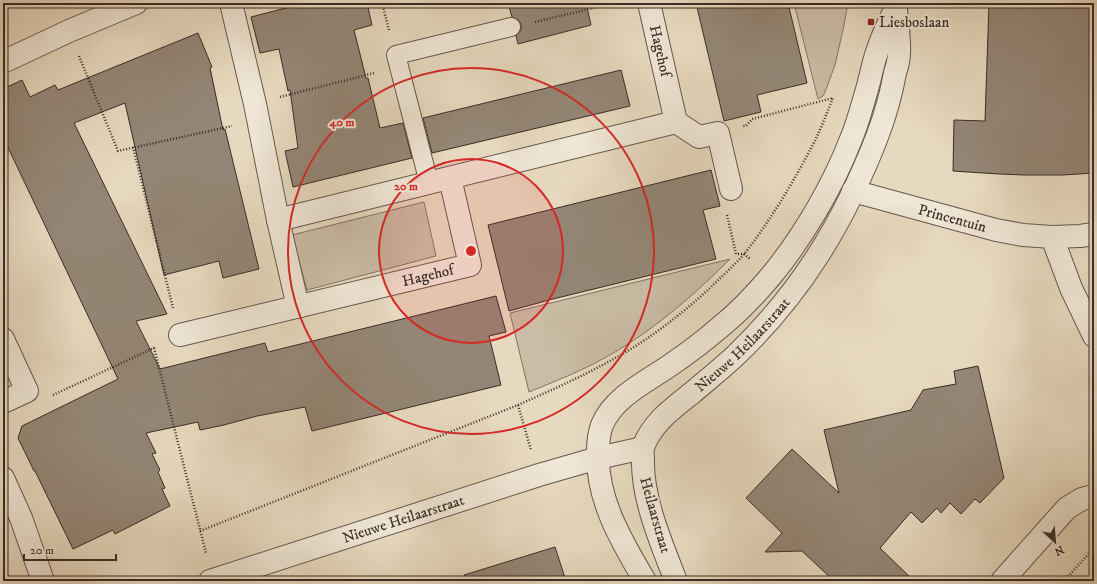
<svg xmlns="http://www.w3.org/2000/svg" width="1097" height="584" viewBox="0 0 1097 584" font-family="'IM FELL DW Pica',serif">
<rect width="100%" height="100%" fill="#e7d9bf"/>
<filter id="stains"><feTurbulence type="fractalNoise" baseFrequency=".005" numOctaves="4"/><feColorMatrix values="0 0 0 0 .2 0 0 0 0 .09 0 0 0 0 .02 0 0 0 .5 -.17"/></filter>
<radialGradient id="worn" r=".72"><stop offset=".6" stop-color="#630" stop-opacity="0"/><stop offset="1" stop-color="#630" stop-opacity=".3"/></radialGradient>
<path fill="#cabca5" stroke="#827466" d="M 794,3 L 848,3 L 843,30 L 835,65 L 825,92 L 823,96 L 818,99 Z
M 424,202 L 436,256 L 307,290 L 292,235 Z
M 730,259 C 687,302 640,342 585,368 C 567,377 548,384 529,392 L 510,313 Z"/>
<path fill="#948676" stroke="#3a2c26" d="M 305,3 L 367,3 L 372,25 L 354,30 L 366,78 L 368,78 L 380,128 L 403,123 L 412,158 L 293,187 L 285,151 L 298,148 L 290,90 L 288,91 L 279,49 L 260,53 L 251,17 Z
M 508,3 L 586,3 L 591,25 L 518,44 L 516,36 L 521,30 L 521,24 L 518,20 L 512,17 Z
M 696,3 L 788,3 L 807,83 L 757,95 L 761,112 L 724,121 Z
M 989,3 L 1094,3 L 1094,173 L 1063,175 L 1025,175 L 999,174 L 953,171 L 954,120 L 985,121 Z
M 198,33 L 212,67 L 210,68 L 223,130 L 225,129 L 259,269 L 223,278 L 219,261 L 164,275 L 125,103 L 74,123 L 167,314 L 136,321 L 160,369 L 265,343 L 268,352 L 496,296 L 506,332 L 489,336 L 501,385 L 312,431 L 305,407 L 257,416 L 224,425 L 200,430 L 198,422 L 146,433 L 156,453 L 152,454 L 160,470 L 158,472 L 165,488 L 162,489 L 170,506 L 115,534 L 113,530 L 73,549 L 35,471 L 34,471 L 18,438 L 22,426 L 118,379 L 3,137 L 3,89 L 22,80 L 30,97 L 55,85 L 58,90 Z
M 621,70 L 630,106 L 432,153 L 423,118 Z
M 711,170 L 720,206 L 703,210 L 716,259 L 549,300 L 509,311 L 488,225 Z
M 978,366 L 1004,478 L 980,503 L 975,499 L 961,514 L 950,503 L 941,513 L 937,508 L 922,523 L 911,512 L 880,548 L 914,581 L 834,581 L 802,551 L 765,552 L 782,533 L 746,498 L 792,449 L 839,493 L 824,430 L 911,410 L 923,390 L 956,384 L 954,371 Z
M 555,547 L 566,581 L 465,581 L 464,575 Z"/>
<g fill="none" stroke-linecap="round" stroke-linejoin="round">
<defs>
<path id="service" d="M 429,183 L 396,55 L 511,27"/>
<g id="minor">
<path d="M 231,3 L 255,104 L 278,220 L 298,307"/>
<path d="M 3,62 L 69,31 L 136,3"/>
<path d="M 676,122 L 699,137 L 718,133 L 731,189"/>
<path id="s1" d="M 853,191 L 996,230 L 1023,235 L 1052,237 L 1080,236 L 1094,234"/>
<path d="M 278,220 L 676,122 L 649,3"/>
<path d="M 1052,237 L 1071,288 L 1094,336"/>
<path id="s2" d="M 180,335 L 470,265 L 450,178"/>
<path d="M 3,339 L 27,391 L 3,402"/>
<path d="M 3,478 L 21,518 L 43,581"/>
<path d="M 1002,581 L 1067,508 L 1082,499 L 1094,496"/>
</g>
<g id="tertiary">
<path id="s3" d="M 210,581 L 539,475 L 598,458 L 643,448"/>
<path d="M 645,581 C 622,542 596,499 598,452 C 598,443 599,433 602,425 C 614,396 648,381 672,364 C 688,353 704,341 719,328 C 738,313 755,295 771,276 C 803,237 833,186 851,139 C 857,125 861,110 865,96 C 870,81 872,66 877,52 C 882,36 889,22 896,7"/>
<path id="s4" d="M 676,581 C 662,545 642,499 643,460 C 643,455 642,451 643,447 C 653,422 673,408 692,393 C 706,381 721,369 735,356 C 801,293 844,222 877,137 C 885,116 891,95 895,73 C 897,67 899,60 899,53 C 900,41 897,23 896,10"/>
</g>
</defs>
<use href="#service" stroke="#65574c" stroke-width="20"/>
<use href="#minor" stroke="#65574c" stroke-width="24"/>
<use href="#tertiary" stroke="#65574c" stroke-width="24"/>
<path stroke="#3a2c26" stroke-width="2.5" stroke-dasharray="1 2" stroke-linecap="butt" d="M 382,3 L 389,30
M 535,22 L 614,3
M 79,56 L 118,151 L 232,126
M 280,97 L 374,73
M 133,147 L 173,308
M 727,215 L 736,254 L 744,254 L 750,259
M 154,348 L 206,553
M 53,395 L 156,347
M 518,405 L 531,450
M 200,531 L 518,405 C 554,389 590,373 624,353 C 655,335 684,312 711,287 C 722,276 735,265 745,253 C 770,221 791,186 810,150 C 819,134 826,115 833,98 L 752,119 L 746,126 L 743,126
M 1064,581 L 1094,548"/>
<use href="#service" stroke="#efe6d5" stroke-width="18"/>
<use href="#minor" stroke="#efe6d5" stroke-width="22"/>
<use href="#tertiary" stroke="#efe6d5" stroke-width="22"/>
</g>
<circle cx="471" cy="251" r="92" fill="#d62828" fill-opacity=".12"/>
<g fill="none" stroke="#d62828" stroke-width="2">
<circle cx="471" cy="251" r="92"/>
<circle cx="471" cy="251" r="183"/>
</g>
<rect fill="#8f2418" stroke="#efe6d5" stroke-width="1.5" x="867" y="18" width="8" height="8" rx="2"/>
<g text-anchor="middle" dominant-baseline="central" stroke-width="4" stroke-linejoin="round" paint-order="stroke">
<g font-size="15" fill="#3a2c26" stroke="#efe6d5" text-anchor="start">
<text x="879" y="22">Liesboslaan</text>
</g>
<g font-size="15" fill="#3a2c26" stroke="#efe6d5">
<text transform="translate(660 51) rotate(77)">Hagehof</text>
<text stroke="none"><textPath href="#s1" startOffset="103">Princentuin</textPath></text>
<text stroke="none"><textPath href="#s2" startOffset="255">Hagehof</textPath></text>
<text stroke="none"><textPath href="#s4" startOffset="283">Nieuwe Heilaarstraat</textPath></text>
<text transform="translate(655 515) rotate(74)">Heilaarstraat</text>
<text stroke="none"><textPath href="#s3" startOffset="203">Nieuwe Heilaarstraat</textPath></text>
</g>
</g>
<circle cx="471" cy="251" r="6" fill="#d62828" stroke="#efe6d5" stroke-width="2"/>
<g font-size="12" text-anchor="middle" font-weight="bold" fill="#d62828" stroke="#efe6d5" stroke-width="4" stroke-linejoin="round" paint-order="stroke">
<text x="342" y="126">40 m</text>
<text x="406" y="190">20 m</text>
</g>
<rect width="1097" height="584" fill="none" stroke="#e7d9bf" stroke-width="16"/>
<rect x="4" y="4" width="1089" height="576" fill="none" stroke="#3a2c26" stroke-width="2"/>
<rect x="8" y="8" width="1081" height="568" fill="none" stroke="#3a2c26"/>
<g transform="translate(1055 542) rotate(154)" stroke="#efe6d5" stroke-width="3" paint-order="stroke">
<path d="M0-3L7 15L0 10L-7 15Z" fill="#3a2c26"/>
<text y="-6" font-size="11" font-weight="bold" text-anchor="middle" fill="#3a2c26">N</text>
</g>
<path d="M24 554v6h92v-6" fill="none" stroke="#3a2c26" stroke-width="2"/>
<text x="30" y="554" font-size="12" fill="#3a2c26" stroke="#efe6d5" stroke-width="3" paint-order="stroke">20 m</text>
<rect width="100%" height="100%" filter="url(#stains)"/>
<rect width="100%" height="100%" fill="url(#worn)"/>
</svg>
